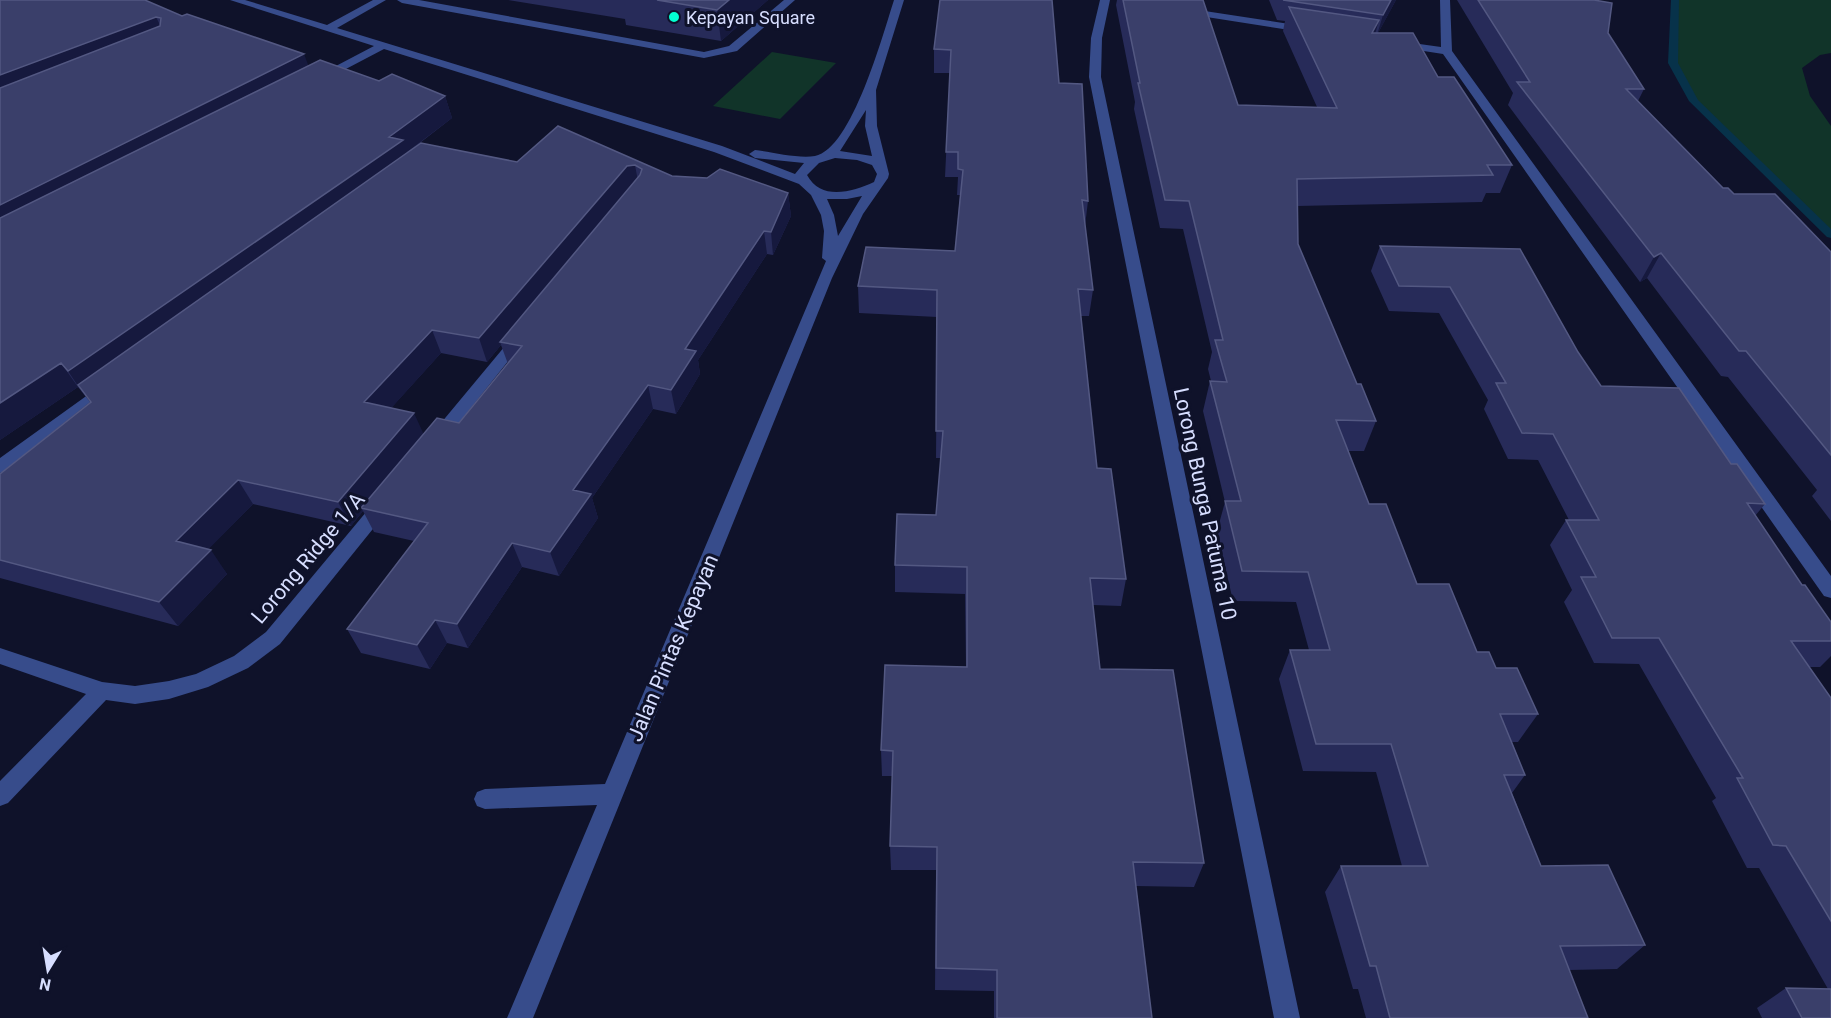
<svg xmlns="http://www.w3.org/2000/svg" width="1831" height="1018" viewBox="0 0 1831 1018" font-family="Roboto,sans-serif">
<rect width="100%" height="100%" fill="#0f122a"/>
<path fill="#113429" d="M 1675,0 L 1831,0 L 1831,53 L 1820,55 L 1802,68 L 1810,96 L 1831,126 L 1831,235 L 1694,101 L 1673,63 Z
M 772,52 L 836,63 L 780,119 L 713,106 Z"/>
<g fill="none" stroke-linecap="round" stroke-linejoin="round">
<path fill="#07324a" fill-rule="evenodd" d="M 1671,0 L 1679,0 L 1678,63 L 1698,100 L 1831,229 L 1831,238 L 1827,237 L 1689,101 L 1668,63 Z"/>
<path fill="#374c8b" fill-rule="evenodd" d="M 230,0 L 245,0 L 327,25 L 373,0 L 386,0 L 337,28 L 722,146 L 795,174 L 804,163 L 755,158 L 749,154 L 755,150 C 771,152 799,159 815,156 C 852,149 883,34 894,0 L 904,0 L 876,90 L 877,126 L 889,174 L 888,178 L 863,214 L 832,278 L 533,1018 L 507,1018 L 597,805 L 485,809 L 477,806 L 474,799 L 477,792 L 485,789 L 605,784 L 826,261 L 822,258 L 824,231 L 821,215 L 811,195 L 799,184 L 714,152 L 384,49 L 323,81 L 315,81 L 315,77 L 374,46 ZM 866,110 L 865,126 L 872,156 L 840,151 ZM 835,158 L 857,160 L 872,165 L 877,174 L 874,182 C 852,192 821,201 807,175 L 819,163 ZM 862,196 L 838,236 L 834,215 L 827,199 L 847,199 Z
M 397,0 L 419,0 L 704,52 L 729,46 L 784,0 L 795,0 L 737,51 L 704,58 L 402,3 Z
M 1100,0 L 1110,0 L 1102,38 L 1101,77 L 1300,1018 L 1274,1018 L 1089,77 L 1091,38 Z
M 1440,0 L 1450,0 L 1452,51 L 1831,576 L 1831,598 L 1824,596 L 1443,54 L 1398,47 L 1393,44 L 1398,41 L 1441,47 Z
M 1185,8 L 1309,27 L 1314,30 L 1309,33 L 1181,13 L 1180,11 Z
M 520,332 L 525,334 L 528,337 L 525,340 L 443,443 L 431,443 L 429,439 L 431,435 L 515,334 Z
M 109,383 L 115,384 L 117,388 L 115,392 L 6,471 L 0,473 L 0,458 L 103,384 Z
M 383,498 L 389,499 L 392,504 L 389,509 L 280,644 L 248,668 L 208,687 L 169,699 L 135,704 L 106,700 L 8,803 L 0,806 L 0,781 L 86,694 L 0,664 L 0,648 L 102,682 L 135,686 L 169,681 L 196,674 L 234,656 L 266,632 L 377,499 Z"/>
</g>
<path fill="#272b59" fill-rule="evenodd" d="M 0,0 L 182,16 L 308,65 L 445,96 L 452,118 L 407,153 L 517,162 L 558,126 L 672,176 L 788,193 L 791,216 L 773,255 L 767,254 L 698,360 L 700,374 L 676,414 L 653,409 L 592,498 L 598,518 L 559,576 L 522,567 L 468,648 L 447,643 L 430,669 L 361,653 L 347,629 L 414,541 L 374,532 L 363,511 L 351,526 L 253,504 L 208,549 L 227,574 L 178,626 L 0,578 L 0,474 L 90,402 L 78,387 L 0,440 ZM 501,345 L 508,364 L 459,423 L 423,434 L 391,408 L 441,353 L 487,362 Z
M 508,0 L 768,0 L 721,41 L 626,25 L 625,19 Z
M 940,0 L 1059,83 L 1088,201 L 1085,226 L 1093,290 L 1089,316 L 1081,316 L 1097,468 L 1126,579 L 1121,606 L 1093,605 L 1100,669 L 1204,863 L 1194,887 L 1136,886 L 1152,1018 L 994,1018 L 994,991 L 935,990 L 936,870 L 891,870 L 890,846 L 892,776 L 882,776 L 881,750 L 966,667 L 965,594 L 895,592 L 895,565 L 936,515 L 941,458 L 936,458 L 937,317 L 859,313 L 858,286 L 955,251 L 960,195 L 957,195 L 958,177 L 945,177 L 950,73 L 934,73 L 934,49 Z
M 1117,0 L 1203,0 L 1238,105 L 1317,107 L 1283,31 L 1285,21 L 1277,20 L 1269,0 L 1396,0 L 1378,33 L 1438,77 L 1512,165 L 1500,193 L 1486,193 L 1482,202 L 1297,206 L 1298,244 L 1357,384 L 1376,421 L 1364,451 L 1348,451 L 1369,504 L 1417,584 L 1477,652 L 1496,668 L 1538,714 L 1518,742 L 1512,742 L 1525,775 L 1512,793 L 1541,866 L 1645,945 L 1617,969 L 1569,970 L 1588,1018 L 1366,1018 L 1358,989 L 1353,989 L 1325,892 L 1341,866 L 1402,866 L 1376,772 L 1303,771 L 1279,679 L 1290,650 L 1309,650 L 1296,602 L 1233,601 L 1217,531 L 1225,502 L 1203,411 L 1210,381 L 1211,381 L 1208,369 L 1212,352 L 1183,229 L 1160,228 L 1134,109 L 1135,102 L 1116,5 Z
M 1457,0 L 1594,0 L 1608,33 L 1644,89 L 1638,101 L 1723,188 L 1831,252 L 1831,521 L 1812,496 L 1817,490 L 1728,377 L 1721,376 L 1647,278 L 1640,282 L 1508,105 L 1513,93 Z
M 1380,246 L 1578,352 L 1601,386 L 1731,464 L 1765,504 L 1755,516 L 1802,585 L 1831,622 L 1831,656 L 1820,667 L 1809,667 L 1831,698 L 1831,1018 L 1762,1018 L 1757,1008 L 1786,988 L 1828,989 L 1759,868 L 1747,868 L 1712,801 L 1716,798 L 1639,664 L 1594,663 L 1564,602 L 1572,590 L 1550,545 L 1566,520 L 1569,520 L 1538,460 L 1508,459 L 1484,409 L 1488,400 L 1439,313 L 1389,311 L 1371,271 Z"/>
<path fill="#16193e" d="M 729,0 L 768,0 L 721,41 L 717,10 Z
M 1391,0 L 1396,0 L 1377,35 L 1383,15 Z
M 156,17 L 166,37 L 0,102 L 0,75 Z
M 1379,20 L 1372,45 L 1372,33 Z
M 304,54 L 312,75 L 0,235 L 0,205 Z
M 445,96 L 452,118 L 407,152 L 411,162 L 84,395 L 68,371 Z
M 635,165 L 639,187 L 500,342 L 501,345 L 487,362 L 479,338 L 627,166 Z
M 788,193 L 791,216 L 773,255 L 771,232 Z
M 764,231 L 767,254 L 698,360 L 700,374 L 676,414 L 671,390 L 685,349 Z
M 1661,253 L 1647,278 L 1640,282 L 1654,257 Z
M 432,330 L 441,353 L 375,426 L 364,402 Z
M 61,363 L 78,387 L 0,440 L 0,403 Z
M 648,385 L 653,409 L 592,498 L 598,518 L 559,576 L 550,552 L 573,490 Z
M 414,413 L 425,437 L 361,508 L 363,511 L 351,526 L 338,502 Z
M 238,480 L 253,504 L 193,565 L 176,541 Z
M 512,543 L 522,567 L 468,648 L 457,624 Z
M 211,550 L 227,574 L 178,626 L 159,602 Z
M 435,620 L 447,643 L 430,669 L 417,645 Z"/>
<path fill="#3a3f6a" stroke="#535882" stroke-width="1.5" d="M 0,0 L 145,0 L 182,16 L 187,14 L 304,54 L 0,205 L 0,88 L 160,26 L 161,18 L 156,17 L 0,75 Z
M 657,0 L 729,0 L 717,10 Z
M 940,0 L 1052,0 L 1059,83 L 1082,84 L 1088,201 L 1082,200 L 1093,290 L 1078,289 L 1097,468 L 1111,469 L 1126,579 L 1090,578 L 1100,669 L 1173,670 L 1204,863 L 1133,862 L 1152,1018 L 997,1018 L 997,970 L 936,968 L 937,847 L 890,846 L 893,751 L 881,750 L 885,665 L 967,667 L 967,567 L 895,565 L 897,514 L 936,515 L 943,431 L 936,431 L 937,290 L 858,286 L 866,247 L 955,251 L 963,170 L 958,169 L 958,152 L 946,152 L 951,50 L 934,49 Z
M 1123,0 L 1203,0 L 1238,105 L 1337,108 L 1289,7 L 1379,20 L 1372,33 L 1413,33 L 1438,77 L 1454,77 L 1512,165 L 1487,165 L 1493,175 L 1297,179 L 1298,244 L 1357,384 L 1361,384 L 1376,421 L 1336,420 L 1369,504 L 1386,504 L 1417,584 L 1449,584 L 1477,652 L 1489,652 L 1496,668 L 1517,668 L 1538,714 L 1500,714 L 1525,775 L 1504,775 L 1541,866 L 1608,865 L 1645,945 L 1560,946 L 1588,1018 L 1390,1018 L 1376,966 L 1370,966 L 1341,866 L 1428,866 L 1391,744 L 1316,744 L 1290,650 L 1330,650 L 1308,572 L 1242,571 L 1225,501 L 1241,501 L 1210,381 L 1227,382 L 1215,340 L 1223,340 L 1189,201 L 1165,200 L 1138,83 L 1140,83 Z
M 1283,0 L 1391,0 L 1383,15 Z
M 1478,0 L 1594,0 L 1612,3 L 1608,33 L 1644,89 L 1626,89 L 1723,188 L 1728,188 L 1734,194 L 1775,194 L 1831,252 L 1831,455 L 1746,351 L 1739,351 L 1661,253 L 1654,257 L 1517,82 L 1530,82 Z
M 320,60 L 379,81 L 392,74 L 445,96 L 389,137 L 403,140 L 68,371 L 61,363 L 0,403 L 0,218 Z
M 558,126 L 672,176 L 707,178 L 720,169 L 788,193 L 771,232 L 764,231 L 685,349 L 696,351 L 671,390 L 648,385 L 573,490 L 591,494 L 550,552 L 512,543 L 457,624 L 435,620 L 417,645 L 347,629 L 428,523 L 361,508 L 437,418 L 459,423 L 522,346 L 500,342 L 640,175 L 642,169 L 635,165 L 627,166 L 479,338 L 432,330 L 364,402 L 414,413 L 338,502 L 238,480 L 176,541 L 211,550 L 159,602 L 0,560 L 0,474 L 91,402 L 78,385 L 421,143 L 517,162 Z
M 1380,246 L 1520,249 L 1578,352 L 1601,386 L 1679,388 L 1731,464 L 1737,464 L 1765,504 L 1747,503 L 1802,585 L 1805,585 L 1831,622 L 1831,641 L 1791,641 L 1831,698 L 1831,921 L 1786,846 L 1773,845 L 1737,778 L 1743,778 L 1659,638 L 1612,638 L 1581,577 L 1596,577 L 1566,520 L 1599,520 L 1553,434 L 1522,433 L 1496,383 L 1506,383 L 1450,287 L 1399,286 Z
M 1786,988 L 1831,989 L 1831,1018 L 1802,1018 Z"/>
<circle fill="#03ffd1" stroke="#0f122a" stroke-width="2" cx="674" cy="17" r="6"/>
<g text-anchor="middle" dominant-baseline="central" stroke-width="6" stroke-linejoin="round" paint-order="stroke">
<g font-size="18" fill="#d7deff" stroke="#0f122a" text-anchor="start">
<text x="686" y="17">Kepayan Square</text>
</g>
<g font-size="21" fill="#d7deff" stroke="#0f122a">
<text transform="translate(1205 504) rotate(78)">Lorong Bunga Patuma 10</text>
<text transform="translate(308 558) rotate(-50)">Lorong Ridge 1/A</text>
<text transform="translate(673 648) rotate(-67)">Jalan Pintas Kepayan</text>
</g>
</g>
<g transform="translate(48 970) rotate(191)" stroke="#0f122a" stroke-width="4.5" paint-order="stroke">
<path d="M0-4.5L10 22L0 15L-10 22Z" fill="#d7deff"/>
<text y="-9" font-size="16" font-weight="bold" text-anchor="middle" fill="#d7deff">N</text>
</g>
</svg>
